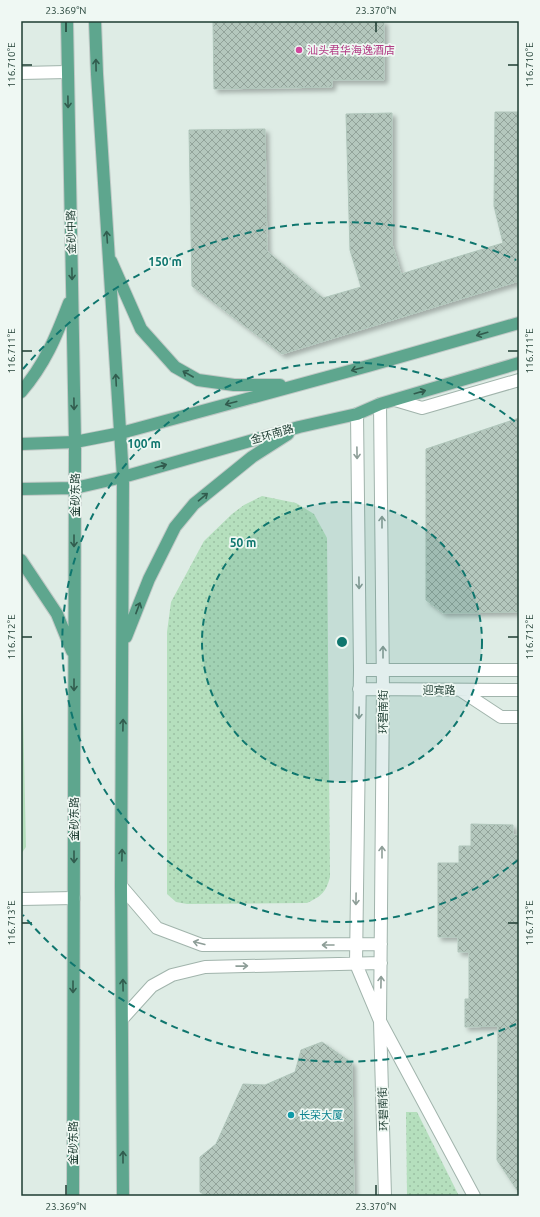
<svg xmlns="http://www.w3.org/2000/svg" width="540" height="1217" viewBox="0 0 540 1217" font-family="Ubuntu,'Noto Sans SC',sans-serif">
<defs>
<pattern id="grass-dots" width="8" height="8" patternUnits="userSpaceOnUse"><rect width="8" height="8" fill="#b5dfbd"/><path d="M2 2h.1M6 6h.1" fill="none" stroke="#9bc0a3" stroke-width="1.8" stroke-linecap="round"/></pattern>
<pattern id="building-cross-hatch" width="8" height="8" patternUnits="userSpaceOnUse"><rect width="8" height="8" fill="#b4c7bd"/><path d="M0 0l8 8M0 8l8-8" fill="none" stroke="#92a39a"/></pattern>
<filter id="shadow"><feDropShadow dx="3.5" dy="3.5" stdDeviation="2" flood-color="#0004"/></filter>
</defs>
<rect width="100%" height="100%" fill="#deece5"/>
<path fill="url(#grass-dots)" d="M 262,496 L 296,503 L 314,514 L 327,538 L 330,877 C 326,892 322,896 307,903 L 187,904 L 176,902 L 167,894 L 167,632 L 171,602 L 204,541 L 232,514 L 244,505 Z
M 406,1112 L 417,1112 L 459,1196 L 407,1196 Z"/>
<path fill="#b5dfbd" d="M 21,621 L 26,847 L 21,854 Z"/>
<path fill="url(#building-cross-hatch)" stroke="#b0c6bb" filter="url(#shadow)" d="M 213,21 L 384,21 L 384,80 L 332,80 L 332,87 L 214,89 Z
M 495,112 L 519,112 L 519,281 L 282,354 L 192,286 L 189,130 L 265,129 L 267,251 L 323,298 L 361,287 L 350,250 L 346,114 L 392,113 L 392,244 L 401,274 L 503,243 L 494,206 Z
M 519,418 L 519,612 L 443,613 L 426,600 L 426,449 Z
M 471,824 L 513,825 L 513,835 L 519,835 L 519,1193 L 497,1160 L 498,1026 L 465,1027 L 465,999 L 469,999 L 469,952 L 458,952 L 458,937 L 438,937 L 438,863 L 459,863 L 459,846 L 471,846 Z
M 322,1042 L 352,1063 L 354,1196 L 207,1196 L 200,1192 L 200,1157 L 216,1144 L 243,1084 L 265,1085 L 295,1072 L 301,1050 Z"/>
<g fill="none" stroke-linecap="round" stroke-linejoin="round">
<defs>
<path id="minor" d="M 21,73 L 67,72
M 395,400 L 422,408 L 519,380
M 380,404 L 383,690 L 380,1021 L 385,1196
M 357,414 L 360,670 L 356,964 L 380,1021 L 474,1196
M 360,670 L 519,670
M 359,689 L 519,690
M 460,690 L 501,717 L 519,717
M 121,886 L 157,928 L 202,945 L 381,944
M 21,899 L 74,898
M 123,1018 L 152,986 L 172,975 L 205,967 L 381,963"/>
<path id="major" d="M 67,21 L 75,442 L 73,1196
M 95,21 L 97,74 L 123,477 L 121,886 L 123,1196
M 111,261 L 141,329 L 175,367 L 198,380 L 234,385 L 280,385
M 21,392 C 45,364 56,337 69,303
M 21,444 L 75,442 L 121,433 L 368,366 L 519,323
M 21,489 L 75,488 L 123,477 L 299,427 L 357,414 L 380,404 L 519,363
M 21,560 L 57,614 L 72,651
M 126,637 L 149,579 L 175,527 L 194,504 L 252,457 L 288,434"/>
</defs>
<use href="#minor" stroke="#a1b4ac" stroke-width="14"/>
<use href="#major" stroke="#c0c9c6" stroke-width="14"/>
<use href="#minor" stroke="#fff" stroke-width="12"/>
<use href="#major" stroke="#5ea68e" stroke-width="12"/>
</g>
<defs><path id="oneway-shaft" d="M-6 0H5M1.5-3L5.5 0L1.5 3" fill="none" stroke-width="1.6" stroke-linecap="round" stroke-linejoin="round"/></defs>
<g stroke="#315c4e">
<use href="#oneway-shaft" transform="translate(96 65) rotate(-91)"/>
<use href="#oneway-shaft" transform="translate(68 102) rotate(89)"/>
<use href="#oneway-shaft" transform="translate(107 237) rotate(-94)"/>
<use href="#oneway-shaft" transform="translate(72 274) rotate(89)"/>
<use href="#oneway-shaft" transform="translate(482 334) rotate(164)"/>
<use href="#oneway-shaft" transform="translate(357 369) rotate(165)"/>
<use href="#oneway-shaft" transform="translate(188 374) rotate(-150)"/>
<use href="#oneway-shaft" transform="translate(116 380) rotate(-93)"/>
<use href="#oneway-shaft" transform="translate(420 392) rotate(-16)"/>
<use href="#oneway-shaft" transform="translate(231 403) rotate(165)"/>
<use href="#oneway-shaft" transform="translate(74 404) rotate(89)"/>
<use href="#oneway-shaft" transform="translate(161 466) rotate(-16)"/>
<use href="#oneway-shaft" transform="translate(203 497) rotate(-40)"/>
<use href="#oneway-shaft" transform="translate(74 541) rotate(90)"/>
<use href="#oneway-shaft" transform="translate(138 608) rotate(-69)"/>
<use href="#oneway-shaft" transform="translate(74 685) rotate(90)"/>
<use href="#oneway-shaft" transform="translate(123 725) rotate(-89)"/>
<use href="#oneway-shaft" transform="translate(122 855) rotate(-89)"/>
<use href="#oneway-shaft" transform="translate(74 857) rotate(90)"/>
<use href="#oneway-shaft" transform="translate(123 985) rotate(-91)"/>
<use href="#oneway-shaft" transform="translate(73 987) rotate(90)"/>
<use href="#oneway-shaft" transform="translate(123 1157) rotate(-90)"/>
</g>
<g stroke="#8e9e98">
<use href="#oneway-shaft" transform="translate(357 453) rotate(89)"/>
<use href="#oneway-shaft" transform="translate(382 522) rotate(-90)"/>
<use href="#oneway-shaft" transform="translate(359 583) rotate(89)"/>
<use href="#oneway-shaft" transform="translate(383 652) rotate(-90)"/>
<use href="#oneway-shaft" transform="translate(359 713) rotate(91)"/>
<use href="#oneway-shaft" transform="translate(382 852) rotate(-90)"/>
<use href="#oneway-shaft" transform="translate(356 899) rotate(91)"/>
<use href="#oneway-shaft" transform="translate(199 943) rotate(-166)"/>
<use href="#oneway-shaft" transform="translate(328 945) rotate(180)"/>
<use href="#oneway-shaft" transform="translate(242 966) rotate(-1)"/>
<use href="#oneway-shaft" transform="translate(381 982) rotate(-89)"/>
</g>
<path fill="none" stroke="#1e3d32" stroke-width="1.5" d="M 66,22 L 66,32M 376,22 L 376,32M 22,65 L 32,65M 508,65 L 518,65M 22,351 L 32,351M 508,351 L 518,351M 22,637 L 32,637M 508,637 L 518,637M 22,923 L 32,923M 508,923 L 518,923M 66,1185 L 66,1195M 376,1185 L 376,1195"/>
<circle cx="342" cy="642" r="140" fill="#0f766e" fill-opacity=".12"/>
<g fill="none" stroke="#0f766e" stroke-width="2" stroke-dasharray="7 5">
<circle cx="342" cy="642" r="140"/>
<path d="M518 860A280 280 0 1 1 518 424"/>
<path d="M516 1024A420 420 0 0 1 23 915M23 369A420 420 0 0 1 516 260"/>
</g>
<circle fill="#d1479c" stroke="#eff8f3" stroke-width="1.5" cx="299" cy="50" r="4"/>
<circle fill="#0f9aa8" stroke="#eff8f3" stroke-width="1.5" cx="291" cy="1115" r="4"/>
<g text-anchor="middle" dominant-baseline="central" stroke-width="3.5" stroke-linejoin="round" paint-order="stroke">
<g font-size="11" fill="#b23c85" stroke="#eff8f3" text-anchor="start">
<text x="307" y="50">汕头君华海逸酒店</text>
</g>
<g font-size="11" fill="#1e3d32" stroke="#eff8f3">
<text transform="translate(71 232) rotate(-91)">金砂中路</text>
<text transform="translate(272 434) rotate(-16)">金环南路</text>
<text transform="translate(75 495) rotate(-90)">金砂东路</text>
<text x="439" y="690">迎宾路</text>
<text transform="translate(383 712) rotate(-90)">环碧南街</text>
<text transform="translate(74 819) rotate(-90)">金砂东路</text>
<text transform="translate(383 1109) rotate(-92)">环碧南街</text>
<text transform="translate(73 1143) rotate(-90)">金砂东路</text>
</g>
<g font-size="11" fill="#0d838f" stroke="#eff8f3" text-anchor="start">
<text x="299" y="1115">长荣大厦</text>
</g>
</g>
<circle cx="342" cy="642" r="6" fill="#0f766e" stroke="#eff8f3" stroke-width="2"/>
<g font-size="12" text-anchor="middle" font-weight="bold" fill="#0f766e" stroke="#eff8f3" stroke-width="3.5" stroke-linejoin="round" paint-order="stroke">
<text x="165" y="266">150 m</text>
<text x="144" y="448">100 m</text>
<text x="243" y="547">50 m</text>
</g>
<rect width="540" height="1217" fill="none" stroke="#eff8f3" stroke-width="44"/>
<rect x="22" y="22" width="496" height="1173" fill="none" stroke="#1e3d32" stroke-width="1.5"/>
<g font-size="10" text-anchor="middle" fill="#1e3d32">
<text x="66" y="14">23.369°N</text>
<text x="376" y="14">23.370°N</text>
<text transform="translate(529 65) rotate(-90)" y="4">116.710°E</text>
<text transform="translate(11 65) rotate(-90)" y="4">116.710°E</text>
<text transform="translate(529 351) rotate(-90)" y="4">116.711°E</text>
<text transform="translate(11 351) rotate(-90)" y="4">116.711°E</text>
<text transform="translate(529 637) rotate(-90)" y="4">116.712°E</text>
<text transform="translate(11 637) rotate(-90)" y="4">116.712°E</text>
<text transform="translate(529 923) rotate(-90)" y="4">116.713°E</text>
<text transform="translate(11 923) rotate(-90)" y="4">116.713°E</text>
<text x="66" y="1210">23.369°N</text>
<text x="376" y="1210">23.370°N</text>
</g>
</svg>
